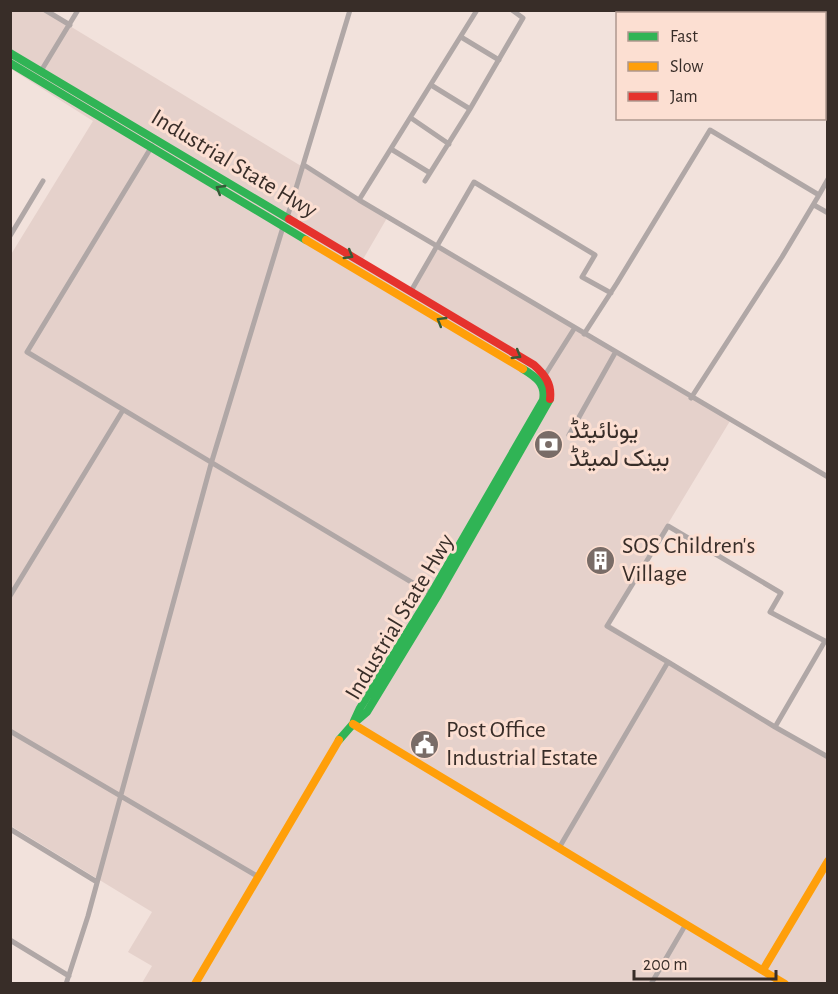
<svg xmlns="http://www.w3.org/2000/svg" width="838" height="994" viewBox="0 0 838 994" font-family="'Alegreya Sans',Vazirmatn,sans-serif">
<rect width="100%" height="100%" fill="#f2e2dc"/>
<path fill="#e5d1cb" d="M 11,11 L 45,11 L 387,218 L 362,261 L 412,290 L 439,248 L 730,421 L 608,623 L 827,756 L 827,983 L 142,983 L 152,966 L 128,952 L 152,912 L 11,826 L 10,256 L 93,121 L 11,69 Z"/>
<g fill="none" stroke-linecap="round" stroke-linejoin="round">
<path stroke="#b0a7a6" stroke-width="5" d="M 45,10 L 70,25
M 461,37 L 499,60
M 41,71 L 78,10
M 431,85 L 470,109
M 411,118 L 449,144
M 152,146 L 27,352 L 433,595
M 391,149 L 430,173
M 304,165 L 359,200 L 477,10
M 425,181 L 470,109 L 523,18 L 512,10
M 819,195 L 828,179
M 359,200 L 828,477
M 814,205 L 828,213
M 287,218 L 350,10
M 10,236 L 43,181
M 411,291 L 474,182 L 595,255 L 582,277 L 611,293
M 584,334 L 617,283 L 710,130 L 819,195 L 782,257 L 691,398
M 545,375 L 574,329
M 569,435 L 615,353
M 10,596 L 123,410
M 775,727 L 828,757
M 10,731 L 257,876
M 10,829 L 97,882
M 559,848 L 668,662 L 607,626 L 668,526 L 781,593 L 770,612 L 825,641 L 775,727 L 668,662
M 10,940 L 69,976
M 66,984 L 88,916 L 211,464 L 283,227
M 651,984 L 686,924"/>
<path stroke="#30b455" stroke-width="8" d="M 10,53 L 289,219
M 10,63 L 306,240
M 354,721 L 360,708 L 431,594 L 543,400 C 546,384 536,377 523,369
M 339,740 L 353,724 L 367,712 L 437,597 L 550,399"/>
<path stroke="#ff9f0a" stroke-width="8" d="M 306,240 L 523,369
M 353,724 L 785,984
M 763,970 L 828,861
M 195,984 L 339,740"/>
<path stroke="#e5322d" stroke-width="8" d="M 289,219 L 534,365 C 545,375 552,384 550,399"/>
</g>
<defs><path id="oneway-chevron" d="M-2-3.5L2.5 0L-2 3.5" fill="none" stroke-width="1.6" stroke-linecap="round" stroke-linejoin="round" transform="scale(1.5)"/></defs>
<g stroke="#355c38">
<use href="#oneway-chevron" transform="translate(220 189) rotate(-149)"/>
<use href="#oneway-chevron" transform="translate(349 255) rotate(31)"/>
<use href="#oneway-chevron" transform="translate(441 321) rotate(-149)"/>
<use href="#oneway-chevron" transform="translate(517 355) rotate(31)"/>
</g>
<defs>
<symbol id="bank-disc" viewBox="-11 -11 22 22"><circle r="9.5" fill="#796c67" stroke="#fcdfd2"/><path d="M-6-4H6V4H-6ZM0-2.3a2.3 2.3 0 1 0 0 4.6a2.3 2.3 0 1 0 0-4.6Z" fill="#fff"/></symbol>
<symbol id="building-disc" viewBox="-11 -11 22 22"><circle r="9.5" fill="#796c67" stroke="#fcdfd2"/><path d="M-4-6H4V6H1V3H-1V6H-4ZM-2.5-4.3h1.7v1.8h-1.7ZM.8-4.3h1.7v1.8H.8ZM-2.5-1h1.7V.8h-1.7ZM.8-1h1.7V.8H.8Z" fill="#fff"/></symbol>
<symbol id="civic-disc" viewBox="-11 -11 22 22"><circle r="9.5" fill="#796c67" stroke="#fcdfd2"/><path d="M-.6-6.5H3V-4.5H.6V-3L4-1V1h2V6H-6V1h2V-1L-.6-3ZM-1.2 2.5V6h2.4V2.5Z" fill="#fff"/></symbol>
</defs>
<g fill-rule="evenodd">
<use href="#bank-disc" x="532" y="428" width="33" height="33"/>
<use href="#building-disc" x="584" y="544" width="33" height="33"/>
<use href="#civic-disc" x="408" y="728" width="33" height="33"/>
</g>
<g text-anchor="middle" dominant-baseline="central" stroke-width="6" stroke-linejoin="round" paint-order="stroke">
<g font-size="24" fill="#382d28" stroke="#fcdfd2">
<text transform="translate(234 164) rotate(31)">Industrial State Hwy</text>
<text transform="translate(400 617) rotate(-59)">Industrial State Hwy</text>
</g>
<g font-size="24" fill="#382d28" stroke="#fcdfd2" text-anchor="start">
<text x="569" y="431">یونائیٹڈ<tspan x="569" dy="28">بینک لمیٹڈ</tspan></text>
<text x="622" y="546">SOS Children's<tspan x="622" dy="28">Village</tspan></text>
<text x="446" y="730">Post Office<tspan x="446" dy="28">Industrial Estate</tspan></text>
</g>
</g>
<rect width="838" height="994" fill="none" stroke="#382d28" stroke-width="24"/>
<rect x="616" y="12" width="210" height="108" fill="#fcdfd2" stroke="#ae988e" stroke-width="1.5"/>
<rect x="628" y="32" width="30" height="9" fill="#30b455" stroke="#ae988e" stroke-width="1.5"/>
<text x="670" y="42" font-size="18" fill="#382d28">Fast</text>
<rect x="628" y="62" width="30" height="9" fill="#ff9f0a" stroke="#ae988e" stroke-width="1.5"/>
<text x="670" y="72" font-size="18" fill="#382d28">Slow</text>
<rect x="628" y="92" width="30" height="9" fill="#e5322d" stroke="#ae988e" stroke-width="1.5"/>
<text x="670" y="102" font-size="18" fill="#382d28">Jam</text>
<path d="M634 970v9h142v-9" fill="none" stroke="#382d28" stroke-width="3"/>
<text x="643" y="970" font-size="18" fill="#382d28" stroke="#fcdfd2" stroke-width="4.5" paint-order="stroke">200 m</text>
</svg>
